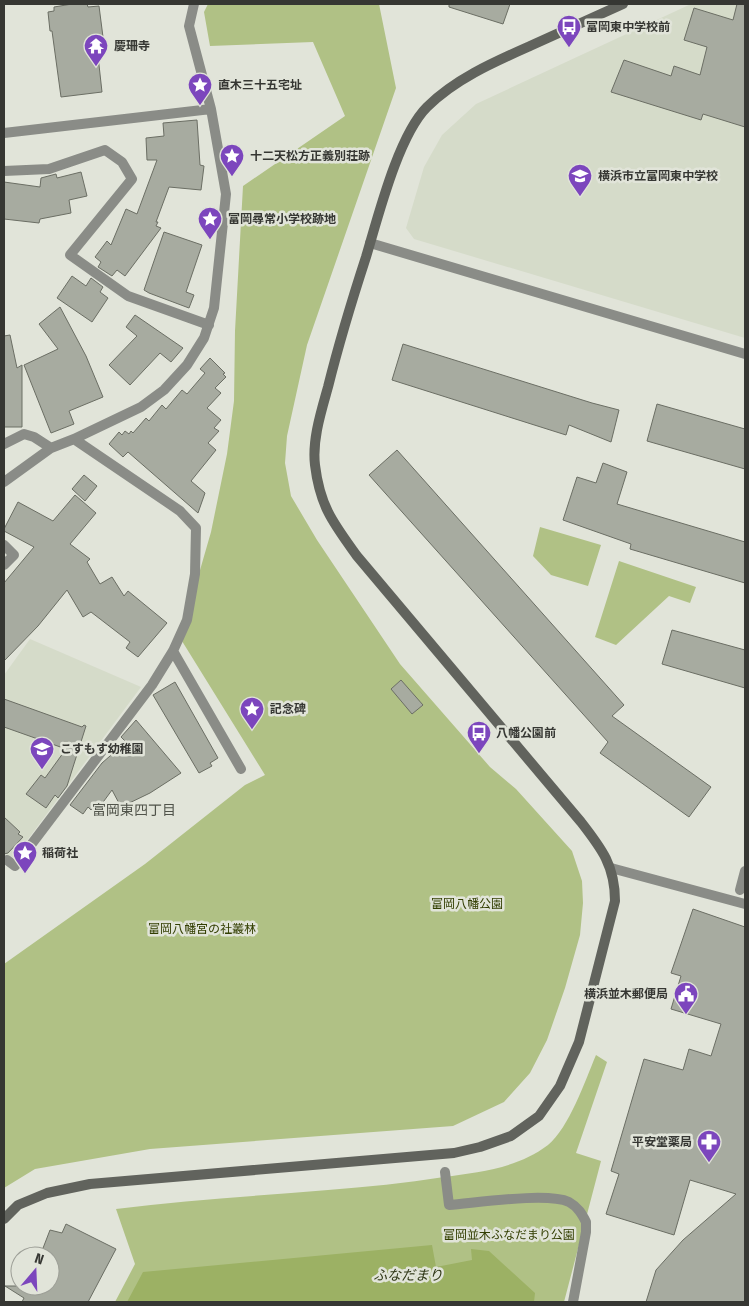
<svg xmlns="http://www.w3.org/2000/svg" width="749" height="1306" viewBox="0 0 749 1306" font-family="'Fira Sans Condensed','Noto Sans JP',sans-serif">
<rect width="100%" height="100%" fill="#e1e4d9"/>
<path fill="#d5dbc9" d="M 691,4 L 745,4 L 745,338 L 414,239 L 406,228 L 424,167 L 442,135 L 476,104 Z
M 30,639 L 141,687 L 14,858 L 4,853 L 4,675 Z"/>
<path fill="#b0c185" d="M 208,4 L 379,4 L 396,88 L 307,345 L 287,436 L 285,463 L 291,496 L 317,540 L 400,664 L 490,767 L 516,789 L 572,851 L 582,881 L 583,903 L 580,935 L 565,988 L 547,1040 L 530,1073 L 504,1102 L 453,1126 L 150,1149 L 35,1169 L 4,1188 L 4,964 L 145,864 L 245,785 L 265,775 L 177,633 L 196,584 L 211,532 L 227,454 L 234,401 L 235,331 L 243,186 L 345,116 L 313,42 L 210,46 L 204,12 Z
M 540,527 L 601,545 L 588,586 L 551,575 L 533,556 Z
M 619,561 L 696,587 L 690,603 L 669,596 L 616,645 L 595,637 Z
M 596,1055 L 607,1062 L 576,1153 L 601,1161 L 564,1302 L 115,1302 L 135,1264 L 116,1209 C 186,1200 257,1196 328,1190 C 367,1187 405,1183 444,1177 C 480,1172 518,1168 548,1145 C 569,1128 585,1081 596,1055 Z"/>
<path fill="#9cb164" d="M 432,1245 L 436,1267 L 472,1260 L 471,1249 L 489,1251 L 535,1293 L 534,1302 L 127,1302 L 143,1272 Z"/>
<path fill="#a7aba0" stroke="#6b6e64" d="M 72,4 L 87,4 L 88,7 L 99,6 L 103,37 L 96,38 L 102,92 L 61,97 L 52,31 L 50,31 L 48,12 L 54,11 L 54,7 Z
M 449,4 L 510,4 L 503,24 L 449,7 Z
M 737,4 L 745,4 L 745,127 L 703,114 L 701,120 L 611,92 L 624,60 L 671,76 L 674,66 L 700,75 L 707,47 L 684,40 L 694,8 L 733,20 Z
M 197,120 L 200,165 L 204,166 L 201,190 L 169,187 L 156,222 L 158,222 L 156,226 L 161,228 L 125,276 L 117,270 L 112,276 L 98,267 L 101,262 L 95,257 L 107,241 L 111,245 L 126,209 L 137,214 L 157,160 L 147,160 L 146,138 L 164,136 L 163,123 Z
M 81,172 L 87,196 L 69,200 L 71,213 L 40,219 L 39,223 L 4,219 L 4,182 L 40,187 L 41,178 L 56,174 L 57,178 Z
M 164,232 L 202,245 L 186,292 L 194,295 L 189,308 L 149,293 L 144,290 Z
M 72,276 L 86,286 L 91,278 L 103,287 L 100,292 L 108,298 L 92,322 L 57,298 Z
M 60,307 L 86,356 L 103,397 L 69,411 L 74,424 L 51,433 L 24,365 L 58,349 L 39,324 Z
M 135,315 L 183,348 L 171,362 L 160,353 L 130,385 L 109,365 L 137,336 L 126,327 Z
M 10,335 L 17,368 L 22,365 L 22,427 L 4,427 L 4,336 Z
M 403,344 L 592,403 L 619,410 L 611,442 L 569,425 L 566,435 L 392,380 Z
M 210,358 L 225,373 L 223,374 L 226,377 L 215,388 L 221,393 L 207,408 L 221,420 L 214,428 L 219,431 L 208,443 L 216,450 L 191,481 L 205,493 L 198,513 L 128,452 L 123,457 L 109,444 L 119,432 L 122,435 L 125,431 L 129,434 L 131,431 L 133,433 L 146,418 L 149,421 L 162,405 L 166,409 L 182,390 L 187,394 L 205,373 L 200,369 Z
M 657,404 L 745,429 L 745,469 L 647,441 Z
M 397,450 L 624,705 L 612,716 L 711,787 L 689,817 L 600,753 L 608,742 L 369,475 Z
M 603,463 L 627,472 L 617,504 L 745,542 L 745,583 L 630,549 L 631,544 L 563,520 L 577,477 L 596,483 Z
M 84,475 L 97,486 L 85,501 L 72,489 Z
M 75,495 L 96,513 L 70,544 L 90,559 L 87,562 L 100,584 L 112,577 L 124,596 L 128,591 L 167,623 L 138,657 L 126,648 L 130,642 L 91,612 L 83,617 L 67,590 L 38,626 L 4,661 L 4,583 L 34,547 L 4,531 L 4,529 L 18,502 L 53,521 Z
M 672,630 L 745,650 L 745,688 L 662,664 Z
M 401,680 L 423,705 L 412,714 L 391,689 Z
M 175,682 L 218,758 L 210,763 L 212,766 L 199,773 L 153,695 Z
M 4,699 L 82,727 L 84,725 L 86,726 L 67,786 L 58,798 L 55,795 L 46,808 L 26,794 L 41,775 L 45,778 L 66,749 L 4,727 Z
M 136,720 L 181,773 L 150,793 L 121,807 L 112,790 L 101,805 L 97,802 L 91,810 L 88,807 L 83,814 L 70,805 L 102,763 L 126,742 L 121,737 Z
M 4,817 L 20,832 L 18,834 L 23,837 L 8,853 L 4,854 Z
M 693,909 L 745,927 L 745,1302 L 646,1302 L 656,1270 L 683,1240 L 736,1194 L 690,1180 L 674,1235 L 606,1214 L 619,1174 L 611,1171 L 644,1059 L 683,1070 L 689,1049 L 711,1056 L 721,1024 L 671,1009 L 681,976 L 671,973 Z
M 66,1224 L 116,1249 L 88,1302 L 22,1302 L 24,1298 L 5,1286 L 50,1286 L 50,1256 L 40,1256 L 50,1230 L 62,1233 Z"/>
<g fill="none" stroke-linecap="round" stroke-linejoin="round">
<path stroke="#8a8c87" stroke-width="10" d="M 4,133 L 211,109
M 4,171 L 49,169 L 105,150 L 122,162 L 132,179 L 70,255 L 128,296 L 209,325
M 370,243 L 745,354
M 4,444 L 24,434 L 34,437 L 51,448
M 4,482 L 51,448 L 74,439 L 141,407 L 164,390 L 187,365 L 204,338 L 214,308 L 226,194 L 211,109 L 189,26 L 194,4
M 4,545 L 14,555 L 4,565
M 173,651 L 241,769
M 7,860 L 15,866 L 152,685 L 173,651 L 187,620 L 195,574 L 196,528 L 180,511 L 74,439
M 611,868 L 745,904
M 740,890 L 745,871
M 445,1172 L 449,1205 C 476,1203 547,1192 569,1202 C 578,1207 582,1214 586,1222
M 573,1302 L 586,1232 L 586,1222 L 584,1218"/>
<path stroke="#61635d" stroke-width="10" d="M 4,1219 L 18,1205 L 47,1193 L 90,1184 L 454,1153 L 480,1147 L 511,1136 L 539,1116 L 560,1086 L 579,1042 L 615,901 C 615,866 602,849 581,822 L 357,556 C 334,524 320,507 315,465 C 312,440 321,412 328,387 C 339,343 352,300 366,257 C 378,217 398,136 427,107 C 455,79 494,62 530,46 C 561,32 592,18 623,4"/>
</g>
<defs>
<symbol id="bus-pin" viewBox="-11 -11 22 30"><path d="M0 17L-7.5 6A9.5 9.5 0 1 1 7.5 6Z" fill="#7c46bd" stroke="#e1e4d9"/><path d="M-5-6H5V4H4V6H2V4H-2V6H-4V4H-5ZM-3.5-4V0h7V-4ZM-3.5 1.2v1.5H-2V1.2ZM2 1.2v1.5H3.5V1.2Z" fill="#fff"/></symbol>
<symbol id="temple-pin" viewBox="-11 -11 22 30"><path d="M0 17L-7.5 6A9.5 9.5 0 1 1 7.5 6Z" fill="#7c46bd" stroke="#e1e4d9"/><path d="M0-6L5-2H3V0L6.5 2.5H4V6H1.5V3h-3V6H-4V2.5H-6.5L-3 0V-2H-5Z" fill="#fff"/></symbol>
<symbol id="sight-pin" viewBox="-11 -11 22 30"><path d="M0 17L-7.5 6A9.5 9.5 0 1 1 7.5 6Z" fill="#7c46bd" stroke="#e1e4d9"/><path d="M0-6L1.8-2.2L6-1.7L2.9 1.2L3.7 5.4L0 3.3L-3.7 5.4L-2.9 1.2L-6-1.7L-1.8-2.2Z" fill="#fff"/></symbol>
<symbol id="school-pin" viewBox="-11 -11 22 30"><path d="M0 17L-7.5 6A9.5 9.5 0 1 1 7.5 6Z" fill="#7c46bd" stroke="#e1e4d9"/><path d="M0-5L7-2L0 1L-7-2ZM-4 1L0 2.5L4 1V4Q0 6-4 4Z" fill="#fff"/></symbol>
<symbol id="civic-pin" viewBox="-11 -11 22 30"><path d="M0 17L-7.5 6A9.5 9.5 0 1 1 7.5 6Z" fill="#7c46bd" stroke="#e1e4d9"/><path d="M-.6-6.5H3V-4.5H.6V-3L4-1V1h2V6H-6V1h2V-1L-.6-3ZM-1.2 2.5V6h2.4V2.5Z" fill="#fff"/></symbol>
<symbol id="pharmacy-pin" viewBox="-11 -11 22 30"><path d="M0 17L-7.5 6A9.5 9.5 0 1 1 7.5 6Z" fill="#7c46bd" stroke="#e1e4d9"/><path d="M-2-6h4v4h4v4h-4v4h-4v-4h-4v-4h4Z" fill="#fff"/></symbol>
</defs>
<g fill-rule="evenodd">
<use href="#bus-pin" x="555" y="13" width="28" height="38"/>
<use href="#temple-pin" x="82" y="32" width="28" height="38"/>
<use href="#sight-pin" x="186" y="71" width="28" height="38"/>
<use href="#sight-pin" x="218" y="142" width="28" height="38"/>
<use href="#school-pin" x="566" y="162" width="28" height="38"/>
<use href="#sight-pin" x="196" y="205" width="28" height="38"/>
<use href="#sight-pin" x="238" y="695" width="28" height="38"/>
<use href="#bus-pin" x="465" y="719" width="28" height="38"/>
<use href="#school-pin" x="28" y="735" width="28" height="38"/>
<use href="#sight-pin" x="11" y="839" width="28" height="38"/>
<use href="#civic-pin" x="672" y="980" width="28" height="38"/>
<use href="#pharmacy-pin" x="695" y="1128" width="28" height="38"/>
</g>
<g text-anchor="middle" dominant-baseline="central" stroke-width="5" stroke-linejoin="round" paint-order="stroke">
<g font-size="12" font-weight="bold" fill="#363733" stroke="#e1e4d9" text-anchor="start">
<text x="586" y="27">富岡東中学校前</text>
<text x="114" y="46">慶珊寺</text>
<text x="218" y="85">直木三十五宅址</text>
<text x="250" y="156">十二天松方正義別荘跡</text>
<text x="598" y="176">横浜市立富岡東中学校</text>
<text x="228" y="219">富岡尋常小学校跡地</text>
<text x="270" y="709">記念碑</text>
<text x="496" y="733">八幡公園前</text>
<text x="60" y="749">こすもす幼稚園</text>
<text x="42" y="853">稲荷社</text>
<text x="668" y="994" text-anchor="end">横浜並木郵便局</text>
<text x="692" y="1142" text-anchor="end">平安堂薬局</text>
</g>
<g font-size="12" fill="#323e01" stroke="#e1e4d9">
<text x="467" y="904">富岡八幡公園</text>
<text x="202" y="929">富岡八幡宮の社叢林</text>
<text x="509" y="1235">富岡並木ふなだまり公園</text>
</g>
<g font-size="14" fill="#50534a" stroke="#e1e4d9">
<text x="134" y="810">富岡東四丁目</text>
</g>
<g font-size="14" font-style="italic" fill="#2f3716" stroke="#e1e4d9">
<text x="408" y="1275">ふなだまり</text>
</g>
</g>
<rect width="749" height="1306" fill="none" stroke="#363733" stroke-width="10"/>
<g transform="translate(35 1271) rotate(19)"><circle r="24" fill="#e1e4d9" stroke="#9d9f97"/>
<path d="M0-4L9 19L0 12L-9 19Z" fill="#7c46bd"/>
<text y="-8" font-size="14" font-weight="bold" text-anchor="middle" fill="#363733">N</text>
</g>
</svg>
